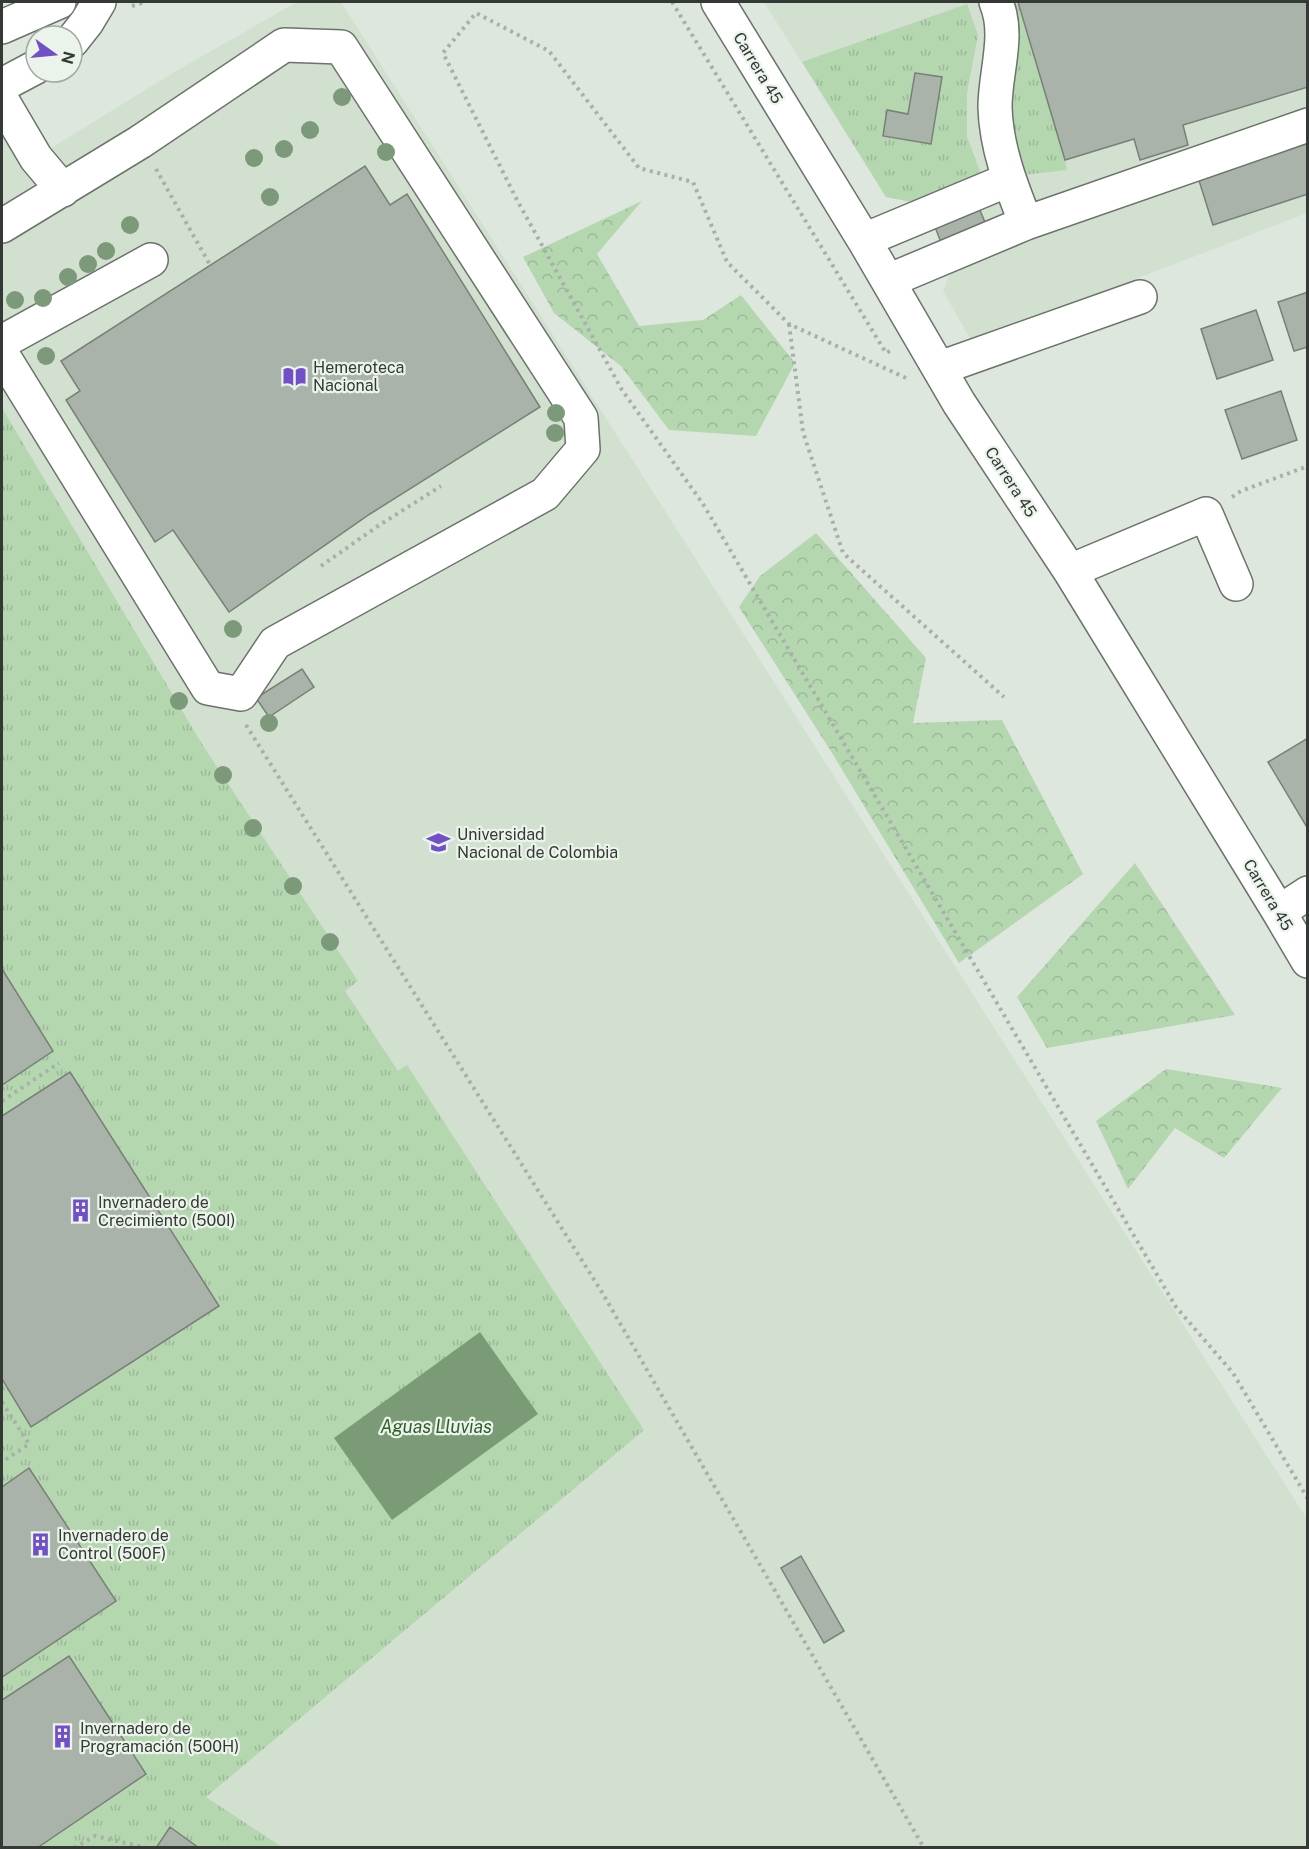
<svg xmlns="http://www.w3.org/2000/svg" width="1309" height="1849" viewBox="0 0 1309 1849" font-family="'Public Sans',sans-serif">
<defs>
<pattern id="grass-tufts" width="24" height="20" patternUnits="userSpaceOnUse" patternTransform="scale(1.5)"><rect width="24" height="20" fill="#b4d7b0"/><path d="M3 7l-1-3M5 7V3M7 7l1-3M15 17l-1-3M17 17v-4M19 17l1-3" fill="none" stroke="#9bb998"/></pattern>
<pattern id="forest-crowns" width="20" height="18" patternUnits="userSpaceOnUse" patternTransform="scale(1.5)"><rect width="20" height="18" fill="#b4d7b0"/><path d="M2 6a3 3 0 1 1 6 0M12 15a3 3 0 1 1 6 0" fill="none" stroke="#9bb998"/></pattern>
</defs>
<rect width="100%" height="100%" fill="#dee7dd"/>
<path fill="#d1e0cf" d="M 297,2 L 341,2 L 1307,1519 L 1307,1847 L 2,1847 L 2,134 L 22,166 L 176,71 Z
M 764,2 L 1307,2 L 1307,213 L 972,342 L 943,291 L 959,251 L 942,245 L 933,222 L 942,208 L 886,197 Z"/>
<path fill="url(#grass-tufts)" d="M 1019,3 L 1065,160 L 1067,170 L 1014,176 L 1008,51 L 1009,9 Z
M 967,4 L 978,35 L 967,93 L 967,137 L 984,182 L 932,206 L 886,197 L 802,62 Z
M 2,408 L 202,744 L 358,981 L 345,991 L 398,1071 L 407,1065 L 644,1430 L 206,1797 L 282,1847 L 2,1847 Z"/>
<path fill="url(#forest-crowns)" d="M 642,201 L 597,254 L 639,326 L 703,320 L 741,295 L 795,363 L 756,436 L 669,430 L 621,366 L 554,313 L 523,257 Z
M 816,533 L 926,658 L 913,723 L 1002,720 L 1083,874 L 959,963 L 832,753 L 739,607 L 760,576 Z
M 1135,863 L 1235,1015 L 1047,1048 L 1017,997 Z
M 1166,1069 L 1282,1088 L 1224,1158 L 1175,1128 L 1128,1189 L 1096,1121 Z"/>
<path fill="#7b9b77" d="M 480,1332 L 538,1414 L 392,1520 L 334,1438 Z"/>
<path fill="#aab3a9" stroke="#788077" stroke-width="1.5" d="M 1018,2 L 1308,2 L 1308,87 L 1183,125 L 1188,145 L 1140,160 L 1134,139 L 1065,160 Z
M 915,73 L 942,77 L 931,144 L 883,136 L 887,110 L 908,114 Z
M 1308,134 L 1308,194 L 1213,225 L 1196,171 Z
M 365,166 L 390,205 L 407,194 L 540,407 L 370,514 L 229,612 L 173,530 L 155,542 L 66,400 L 80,391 L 61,361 Z
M 977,203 L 987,227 L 942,245 L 933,222 Z
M 1308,292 L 1308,347 L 1294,351 L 1278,302 Z
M 1256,310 L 1273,360 L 1217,379 L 1201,329 Z
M 1281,391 L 1297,440 L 1242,459 L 1225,410 Z
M 302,669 L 314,687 L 269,717 L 256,698 Z
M 1308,738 L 1308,829 L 1268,762 Z
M 2,969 L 53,1051 L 2,1085 Z
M 70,1072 L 219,1306 L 31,1427 L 2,1379 L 2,1116 Z
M 29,1468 L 116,1601 L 2,1677 L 2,1487 Z
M 801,1556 L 844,1631 L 824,1643 L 781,1568 Z
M 69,1656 L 146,1774 L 37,1848 L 2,1848 L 2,1700 Z
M 170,1827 L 199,1848 L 156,1848 Z"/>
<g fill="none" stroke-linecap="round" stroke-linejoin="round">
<defs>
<path id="minor" d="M 718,2 L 864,240 L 959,403 L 1070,571 L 1279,912 L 1308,961
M 72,41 L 87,22 L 99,2
M 2,85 L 36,67
M 2,100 L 36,158 L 63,190
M 1026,223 L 1308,125
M 2,226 L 140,142 L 284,45 L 341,47 L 581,418 L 583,449 L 545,494 L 275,643 L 241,694 L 208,688 L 2,354
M 864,240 L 1008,180
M 888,281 L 1026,223 C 1011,186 996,147 995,107 C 995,72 1010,35 996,2
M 2,342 L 151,260
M 940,368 L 1140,297
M 1070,571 L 1206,514 L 1236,584
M 1279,912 L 1308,893"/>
<path id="major" d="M 2,27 L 59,2"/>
</defs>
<use href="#minor" stroke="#6b736a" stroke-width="36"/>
<use href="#major" stroke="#6b736a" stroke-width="36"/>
<path stroke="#a9b0a8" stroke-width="4" stroke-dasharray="3 4.5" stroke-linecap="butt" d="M 672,2 L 886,353 L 890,351
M 132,6 L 145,2
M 156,169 L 210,265
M 789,324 L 803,432 L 843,553 L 1004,697
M 906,378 L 789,324 L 727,262 L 693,182 L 639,168 L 549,51 L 476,13 L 443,53 L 517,200 L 622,390 L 703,504 L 1176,1307 L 1233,1373 L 1308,1499
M 1232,497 L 1241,491 L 1308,466
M 321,566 L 378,526 L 441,486
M 246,725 L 603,1294 L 924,1848
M 2,1101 L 59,1063
M 2,1402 L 29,1444 L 2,1462
M 74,1848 L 95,1836 L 147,1848"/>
<use href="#minor" stroke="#fff" stroke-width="33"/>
<use href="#major" stroke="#fff" stroke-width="33"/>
</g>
<g fill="#7c9979">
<circle cx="342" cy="97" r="9"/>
<circle cx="310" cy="130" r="9"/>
<circle cx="284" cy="149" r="9"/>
<circle cx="386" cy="152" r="9"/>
<circle cx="254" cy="158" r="9"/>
<circle cx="270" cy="197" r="9"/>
<circle cx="130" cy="225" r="9"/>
<circle cx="106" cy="251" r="9"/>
<circle cx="88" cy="264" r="9"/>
<circle cx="68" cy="277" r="9"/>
<circle cx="43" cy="298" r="9"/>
<circle cx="15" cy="300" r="9"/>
<circle cx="46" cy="356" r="9"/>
<circle cx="556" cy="413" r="9"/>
<circle cx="555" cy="433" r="9"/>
<circle cx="233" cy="629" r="9"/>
<circle cx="179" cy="701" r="9"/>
<circle cx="269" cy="723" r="9"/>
<circle cx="223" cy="775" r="9"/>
<circle cx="253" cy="828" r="9"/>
<circle cx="293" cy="886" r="9"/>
<circle cx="330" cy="942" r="9"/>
</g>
<defs>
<symbol id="library-bare" viewBox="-9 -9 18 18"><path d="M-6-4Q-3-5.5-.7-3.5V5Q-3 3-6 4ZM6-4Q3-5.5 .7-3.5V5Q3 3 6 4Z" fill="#714fc8" stroke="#ebf4ea" stroke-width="2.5" paint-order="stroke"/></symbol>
<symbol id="university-bare" viewBox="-9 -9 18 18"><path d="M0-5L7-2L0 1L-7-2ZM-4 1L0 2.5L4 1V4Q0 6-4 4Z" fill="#714fc8" stroke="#ebf4ea" stroke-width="2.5" paint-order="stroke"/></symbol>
<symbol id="building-bare" viewBox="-9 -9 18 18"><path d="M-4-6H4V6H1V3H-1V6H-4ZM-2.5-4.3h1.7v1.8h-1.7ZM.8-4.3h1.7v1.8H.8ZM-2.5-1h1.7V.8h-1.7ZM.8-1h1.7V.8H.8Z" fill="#714fc8" stroke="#ebf4ea" stroke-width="2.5" paint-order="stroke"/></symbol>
</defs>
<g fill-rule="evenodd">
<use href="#library-bare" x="278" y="360" width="33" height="33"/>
<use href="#university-bare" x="422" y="826" width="33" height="33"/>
<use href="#building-bare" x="64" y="1194" width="33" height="33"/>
<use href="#building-bare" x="24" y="1528" width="33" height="33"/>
<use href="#building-bare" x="46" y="1720" width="33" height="33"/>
</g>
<g text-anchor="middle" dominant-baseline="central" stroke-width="4.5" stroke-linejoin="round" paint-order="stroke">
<g font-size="16" fill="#353935" stroke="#ebf4ea">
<text transform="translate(758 68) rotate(59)">Carrera 45</text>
<text transform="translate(1011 482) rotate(57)">Carrera 45</text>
<text transform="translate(1268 895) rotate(59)">Carrera 45</text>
</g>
<g font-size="16" fill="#353935" stroke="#ebf4ea" text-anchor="start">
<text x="313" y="367">Hemeroteca<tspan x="313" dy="18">Nacional</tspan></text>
<text x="457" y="834">Universidad<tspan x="457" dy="18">Nacional de Colombia</tspan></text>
<text x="98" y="1202">Invernadero de<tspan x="98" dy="18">Crecimiento (500I)</tspan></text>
<text x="58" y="1535">Invernadero de<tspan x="58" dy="18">Control (500F)</tspan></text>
<text x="80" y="1728">Invernadero de<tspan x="80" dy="18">Programación (500H)</tspan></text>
</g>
<g font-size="18" font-style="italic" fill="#2f5e2b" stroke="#ebf4ea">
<text x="436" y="1426">Aguas Lluvias</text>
</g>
</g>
<rect width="1309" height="1849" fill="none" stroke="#353935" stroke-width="6"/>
<g transform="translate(54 54) rotate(105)"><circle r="28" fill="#ebf4ea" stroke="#a2a9a2" stroke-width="1.5"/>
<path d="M0-4.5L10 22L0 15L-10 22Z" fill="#714fc8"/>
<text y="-9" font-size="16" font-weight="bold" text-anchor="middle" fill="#353935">N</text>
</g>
</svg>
